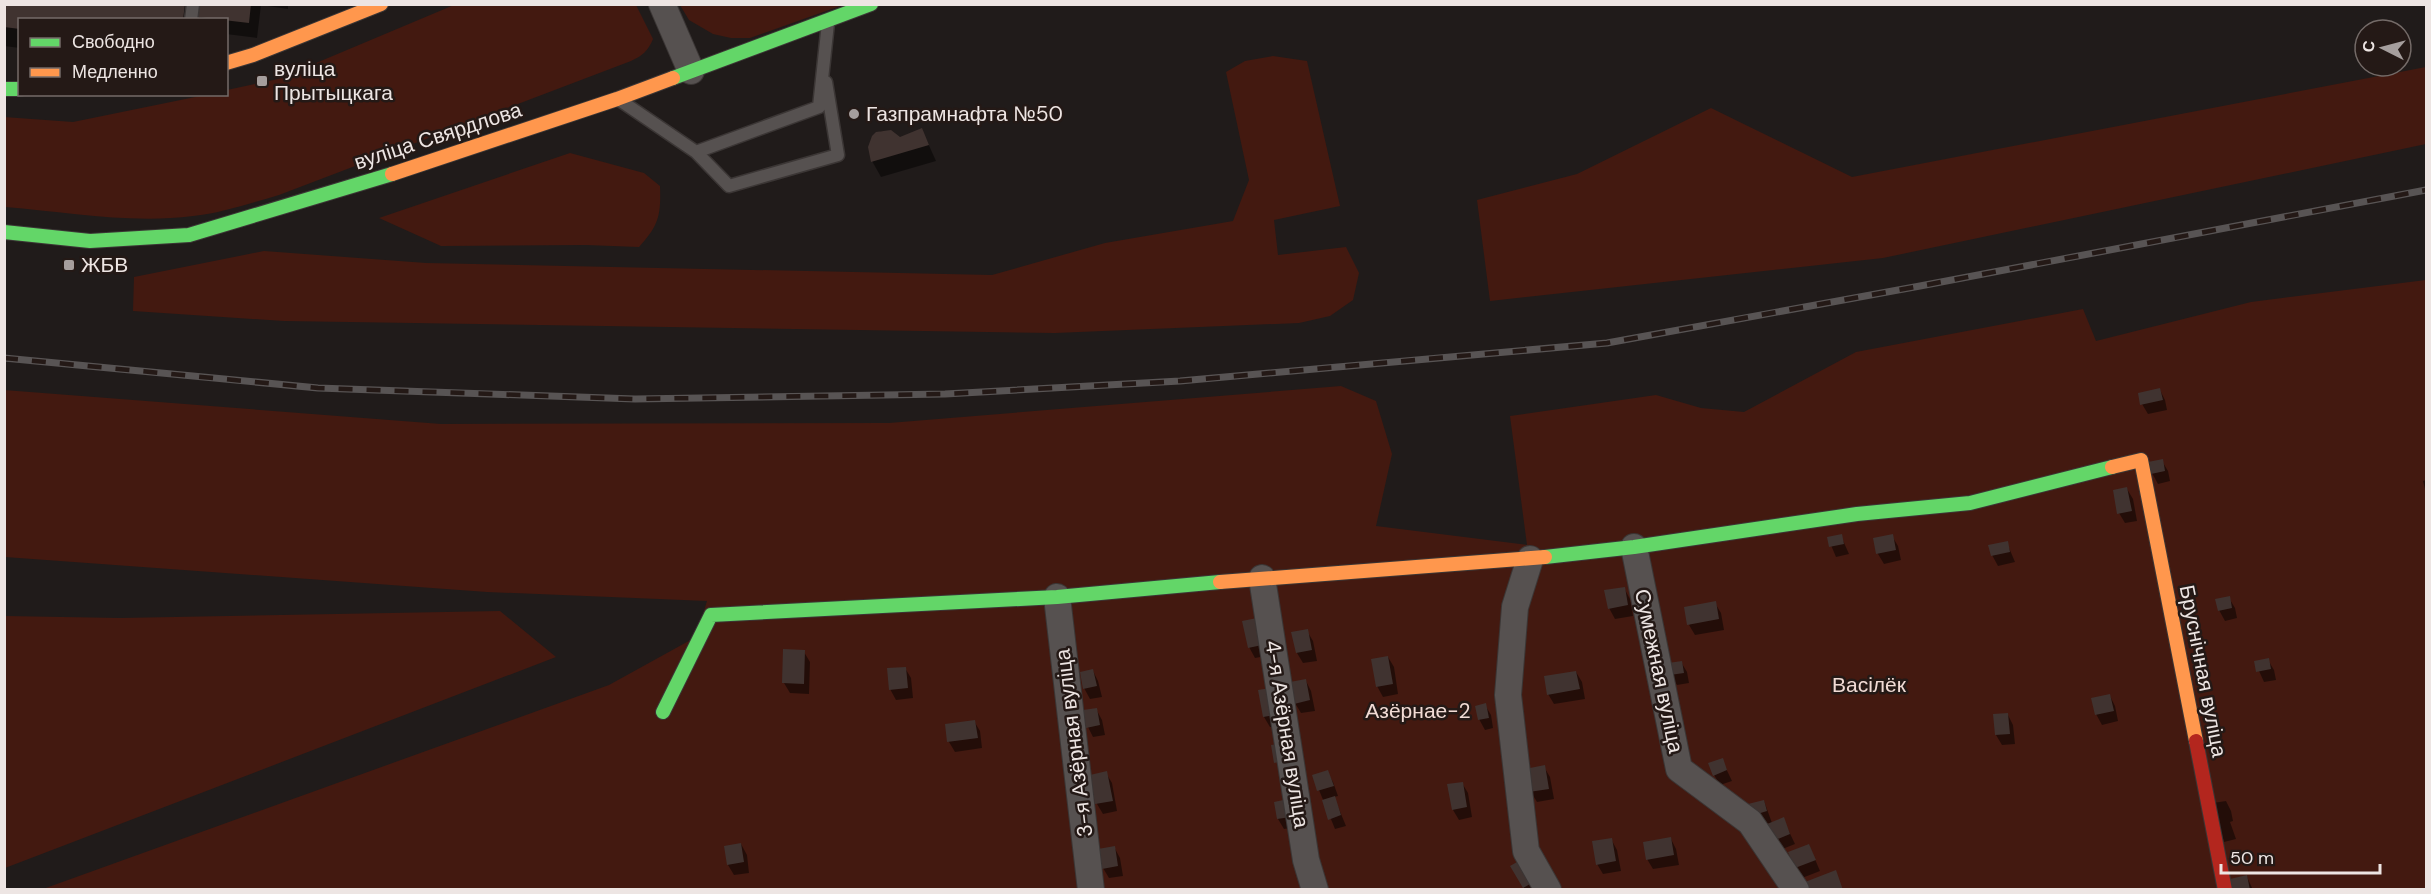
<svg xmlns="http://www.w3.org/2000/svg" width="2431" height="894" viewBox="0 0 2431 894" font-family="'DM Sans',sans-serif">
<rect width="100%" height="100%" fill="#201b1a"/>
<path fill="#431910" d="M 454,5 L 636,5 L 653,39 C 648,51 642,56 631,61 L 279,195 C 251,203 222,213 193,216 C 131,224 67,212 5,207 L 4,117 L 73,122 L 205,95 L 226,94 L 227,90 L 278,79 Z
M 680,5 L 843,5 L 750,38 L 731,38 L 713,34 L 689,20 Z
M 1273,56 L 1307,61 L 1340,206 L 1274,220 L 1278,255 L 1346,247 L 1359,273 L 1353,300 L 1330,316 L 1299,323 L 1055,333 L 284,321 L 133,311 L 134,277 L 264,251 L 426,263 L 992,275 L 1105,243 L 1233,221 L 1249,180 L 1226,72 L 1245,61 Z
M 2426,67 L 2426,144 L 1883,258 L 1490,301 L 1477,200 L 1577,174 L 1711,108 L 1852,177 Z
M 570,153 L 644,173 L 660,186 C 661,215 659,225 639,247 L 586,245 L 441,246 L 379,218 Z
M 2426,280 L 2426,889 L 43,889 L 609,685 L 696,637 L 707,601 L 487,592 L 5,557 L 4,390 L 441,424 L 889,423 L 1341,386 L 1376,401 L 1392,454 L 1376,526 L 1527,545 L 1510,416 L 1656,395 L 1701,408 L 1744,412 L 1856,352 L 2083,309 L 2096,341 L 2251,302 Z
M 500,611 L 556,657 L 5,868 L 5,616 L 120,618 Z"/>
<path fill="#0007" d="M 4,4 L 185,4 L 193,20 L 20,20 L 20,48 L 4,46 Z
M 202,4 L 288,4 L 288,9 L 261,5 L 257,38 L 226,34 L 226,20 L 202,20 L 200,16 Z
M 922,130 L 936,161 L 881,177 L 872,161 L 873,137 L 881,131 L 890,131 L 899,138 Z
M 2160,390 L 2165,400 L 2167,410 L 2148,414 L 2142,404 Z
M 2162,461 L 2168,471 L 2170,481 L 2158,484 L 2152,473 Z
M 2426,480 L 2426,493 L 2423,481 Z
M 2127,489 L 2133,499 L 2137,521 L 2125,523 L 2119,513 Z
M 1841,536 L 1849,554 L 1836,557 L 1828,538 Z
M 1892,536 L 1898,546 L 1901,560 L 1884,564 L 1878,554 L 1875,539 Z
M 2007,543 L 2015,562 L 1998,566 L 1992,555 Z
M 1624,588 L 1630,599 L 1633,616 L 1615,619 L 1609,608 Z
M 2229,598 L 2235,608 L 2237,618 L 2225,621 L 2219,610 Z
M 1715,603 L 1721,613 L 1724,630 L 1695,635 L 1689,625 Z
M 1244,622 L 1271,655 L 1255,658 L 1249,647 Z
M 1307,631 L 1313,641 L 1317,661 L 1303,663 L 1297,653 L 1293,633 Z
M 804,652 L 810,662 L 809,694 L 790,693 L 784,683 Z
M 1388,657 L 1394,667 L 1398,694 L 1383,697 L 1377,686 Z
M 2268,660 L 2274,670 L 2276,680 L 2264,682 L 2255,662 Z
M 1681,662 L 1687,672 L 1689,683 L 1677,685 L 1671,675 Z
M 905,668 L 911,678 L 913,698 L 896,700 L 890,689 Z
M 1093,671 L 1098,681 L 1102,697 L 1090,699 L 1084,688 Z
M 1576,672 L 1582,682 L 1585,699 L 1554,704 L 1548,694 Z
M 1306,681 L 1311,691 L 1315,711 L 1301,713 L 1295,703 Z
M 2110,696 L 2115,706 L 2118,721 L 2102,725 L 2096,714 Z
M 1282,699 L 1286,724 L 1270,727 L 1264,717 Z
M 1485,705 L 1491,715 L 1493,728 L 1485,730 L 1479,719 Z
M 1096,709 L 1102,720 L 1105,735 L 1093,737 L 1088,727 Z
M 2008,715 L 2013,725 L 2015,744 L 2002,745 L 1996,735 L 1995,716 Z
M 974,721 L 980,731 L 982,748 L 955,752 L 949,742 L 946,725 Z
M 1722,760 L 1732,781 L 1720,785 L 1714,775 Z
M 1544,767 L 1550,777 L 1554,799 L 1537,802 L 1531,792 Z
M 1327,772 L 1333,782 L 1338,796 L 1334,797 L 1346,826 L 1335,829 L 1319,790 Z
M 1106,773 L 1112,783 L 1117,811 L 1103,814 L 1097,804 Z
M 1462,783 L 1468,793 L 1472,817 L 1459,820 L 1453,810 Z
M 1287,801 L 1296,827 L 1284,829 L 1278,819 Z
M 1764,801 L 1772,823 L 1783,819 L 1795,844 L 1780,850 L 1768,823 L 1758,826 L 1753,815 Z
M 2226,801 L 2231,811 L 2233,821 L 2230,822 L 2236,839 L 2224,842 L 2213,803 Z
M 1611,839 L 1617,850 L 1621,871 L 1603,874 L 1597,864 Z
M 1671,839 L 1676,849 L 1679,865 L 1653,869 L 1647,859 Z
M 741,844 L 747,855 L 749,873 L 734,875 L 728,865 Z
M 1809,845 L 1820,871 L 1802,878 L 1796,868 Z
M 1114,847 L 1120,858 L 1123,876 L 1109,878 L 1103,868 Z
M 1512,866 L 1541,890 L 1525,890 Z
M 2247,877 L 2253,890 L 2233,890 Z"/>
<path fill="#403330" d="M 4,4 L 185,4 L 183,20 L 30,19 L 20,20 L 20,29 L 4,27 Z
M 200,4 L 251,4 L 249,23 L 198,17 Z
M 922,128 L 929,145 L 871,162 L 868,147 L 872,136 L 876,132 L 891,130 L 900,137 Z
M 2160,388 L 2163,400 L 2140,405 L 2138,393 Z
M 2163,459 L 2165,471 L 2151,474 L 2148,462 Z
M 2127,487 L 2132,511 L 2117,514 L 2113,490 Z
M 1842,534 L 1844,544 L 1829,547 L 1827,537 Z
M 1893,534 L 1896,550 L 1876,554 L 1873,538 Z
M 2008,541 L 2010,552 L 1991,556 L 1988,545 Z
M 1625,587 L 1628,605 L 1608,609 L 1604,590 Z
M 2230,596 L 2232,608 L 2218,611 L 2215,599 Z
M 1716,601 L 1719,619 L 1687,625 L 1684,607 Z
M 1262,617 L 1267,644 L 1248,648 L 1242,621 Z
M 1308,629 L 1312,650 L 1296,653 L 1291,632 Z
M 783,649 L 805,650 L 804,684 L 782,683 Z
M 1388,656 L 1393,684 L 1376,687 L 1371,659 Z
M 2269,658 L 2271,669 L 2256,672 L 2254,661 Z
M 1682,661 L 1684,673 L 1670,675 L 1668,663 Z
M 906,667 L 908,688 L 889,690 L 887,668 Z
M 1093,669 L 1097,686 L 1083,689 L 1080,672 Z
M 1576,671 L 1580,689 L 1547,695 L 1544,676 Z
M 1306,679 L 1310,700 L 1294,704 L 1290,682 Z
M 1276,687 L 1281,714 L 1263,717 L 1258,690 Z
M 2110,694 L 2114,711 L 2095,715 L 2091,698 Z
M 1486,703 L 1489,718 L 1478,720 L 1475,706 Z
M 1097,708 L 1100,725 L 1086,728 L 1083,710 Z
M 2008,713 L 2010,734 L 1995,735 L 1993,714 Z
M 975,720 L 978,738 L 947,742 L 945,724 Z
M 1285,743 L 1288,760 L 1274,763 L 1271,745 Z
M 1723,758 L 1727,770 L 1713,776 L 1708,763 Z
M 1545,765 L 1549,789 L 1529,792 L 1525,769 Z
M 1328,770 L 1334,786 L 1317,791 L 1312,775 Z
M 1107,771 L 1113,801 L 1095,804 L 1090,775 Z
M 1463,782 L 1467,807 L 1452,810 L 1447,784 Z
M 1335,796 L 1341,815 L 1328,820 L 1322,800 Z
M 1288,799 L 1291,817 L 1277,819 L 1274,802 Z
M 1764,800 L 1767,811 L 1751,816 L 1748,804 Z
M 1784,817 L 1790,834 L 1773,841 L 1767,824 Z
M 1671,837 L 1674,855 L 1646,860 L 1643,842 Z
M 1612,838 L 1616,861 L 1596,865 L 1592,841 Z
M 741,843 L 744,862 L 727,865 L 724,846 Z
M 1809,844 L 1816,860 L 1795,868 L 1788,852 Z
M 1115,846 L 1118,866 L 1102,869 L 1098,849 Z
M 1524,858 L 1537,880 L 1523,888 L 1510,866 Z
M 1836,870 L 1843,890 L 1808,890 L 1805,882 Z
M 2247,875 L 2250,890 L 2232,890 L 2230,879 Z"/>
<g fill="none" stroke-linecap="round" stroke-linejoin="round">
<defs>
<path id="lane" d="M 191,20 L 193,4
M 621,101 L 696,152 L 819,107 L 828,23
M 696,152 L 729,186 L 838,155 L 826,82"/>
<path id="street" d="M 662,4 L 691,71
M 1634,547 L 1679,769 L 1750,822 L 1796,890
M 1530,559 L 1515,607 L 1508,695 L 1526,851 L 1548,890
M 1262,578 L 1306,860 L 1315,890
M 1057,597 L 1091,890"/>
<path id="fast" d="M 673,78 L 871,4
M 4,89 L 20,89
M 4,232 L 90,241 L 189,235 L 392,174
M 1545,557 L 1634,547 L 1857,514 L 1970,503 L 2112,467
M 663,712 L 711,615 L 1057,597 L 1220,582"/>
<path id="slow" d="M 226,63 L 253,55 L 381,4
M 392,174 L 617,99 L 673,78
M 2112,467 L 2141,460 L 2196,741
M 1220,582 L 1545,557"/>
<path id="jam" d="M 2196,741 L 2225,890"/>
</defs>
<use href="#lane" stroke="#3b3635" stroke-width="15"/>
<use href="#street" stroke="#3b3635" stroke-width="28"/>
<use href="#fast" stroke="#3b3635" stroke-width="16"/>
<use href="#slow" stroke="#3b3635" stroke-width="16"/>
<use href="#jam" stroke="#3b3635" stroke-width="16"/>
<use href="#lane" stroke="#565150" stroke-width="12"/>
<use href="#street" stroke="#565150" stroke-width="26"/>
<use href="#fast" stroke="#63d668" stroke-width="14"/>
<use href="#slow" stroke="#ff974d" stroke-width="14"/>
<use href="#jam" stroke="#b3261e" stroke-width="14"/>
<defs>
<path id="rail" d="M 4,358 L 318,388 L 635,399 L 945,394 L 1180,381 L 1607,343 L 1920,286 L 2426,190"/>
</defs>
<use href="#rail" stroke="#585454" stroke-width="7"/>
<use href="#rail" stroke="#241916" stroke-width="4.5" stroke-dasharray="14" stroke-linecap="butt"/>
</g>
<g fill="#a59e9d" stroke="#241916" stroke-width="2">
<rect x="256" y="75" width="12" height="12" rx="3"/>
<circle cx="854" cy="114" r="6"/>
<rect x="63" y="259" width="12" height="12" rx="3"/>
</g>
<g text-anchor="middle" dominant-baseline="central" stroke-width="5" stroke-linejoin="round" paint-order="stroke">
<g font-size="21" fill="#ede5e3" stroke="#241916" text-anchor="start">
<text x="274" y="69">вуліца<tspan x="274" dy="24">Прытыцкага</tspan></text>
<text x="866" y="114">Газпрамнафта №50</text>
<text x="81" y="265">ЖБВ</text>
</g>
<g font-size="21" fill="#ede5e3" stroke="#241916">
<text transform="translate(438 136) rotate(-18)">вуліца Свярдлова</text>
<text transform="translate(1659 671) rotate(78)">Сумежная вуліца</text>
<text transform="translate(2203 671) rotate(79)">Бруснічная вуліца</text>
<text transform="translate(1287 734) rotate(81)">4-я Азёрная вуліца</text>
<text transform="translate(1074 743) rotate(-97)">3-я Азёрная вуліца</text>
</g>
<g font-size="21" fill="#f1dbd5" stroke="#241916">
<text x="1869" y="685">Васілёк</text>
<text x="1418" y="711">Азёрнае-2</text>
</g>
</g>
<rect width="2431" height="894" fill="none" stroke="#ede5e3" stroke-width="12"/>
<rect x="18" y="18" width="210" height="78" fill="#241916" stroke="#746b68" stroke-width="1.5"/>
<rect x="30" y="38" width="30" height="9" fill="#63d668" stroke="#746b68" stroke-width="1.5"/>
<text x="72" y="48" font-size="18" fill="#ede5e3">Свободно</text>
<rect x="30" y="68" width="30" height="9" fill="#ff974d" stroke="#746b68" stroke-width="1.5"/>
<text x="72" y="78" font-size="18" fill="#ede5e3">Медленно</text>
<g transform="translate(2383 48) rotate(276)"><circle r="28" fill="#241916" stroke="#746b68" stroke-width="1.5"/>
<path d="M0-4.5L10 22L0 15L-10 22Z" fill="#a59e9d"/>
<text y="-9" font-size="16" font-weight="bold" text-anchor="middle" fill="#ede5e3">С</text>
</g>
<path d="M2221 864v9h159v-9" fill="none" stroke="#ede5e3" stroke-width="3"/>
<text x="2230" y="864" font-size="18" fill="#ede5e3" stroke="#241916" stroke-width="4.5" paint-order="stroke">50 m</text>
</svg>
